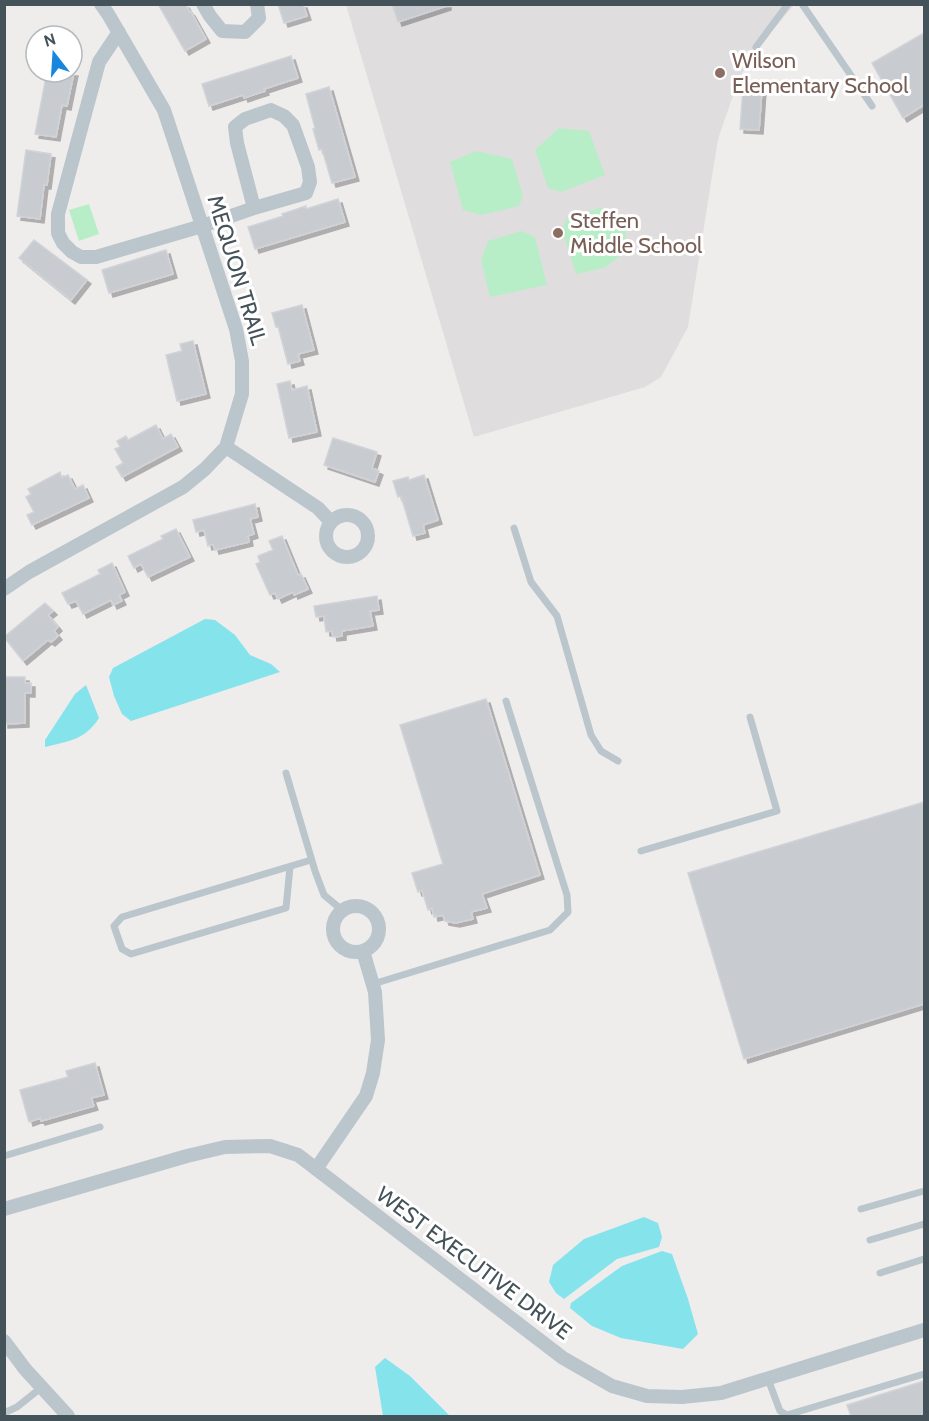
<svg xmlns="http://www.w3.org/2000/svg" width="929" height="1421" viewBox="0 0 929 1421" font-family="Cabin,sans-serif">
<defs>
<filter id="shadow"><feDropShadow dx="4" dy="4" stdDeviation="0" flood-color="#0004"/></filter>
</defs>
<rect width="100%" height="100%" fill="#efecec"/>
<path fill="#e0ddde" d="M 346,5 L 794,5 L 760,45 L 739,78 L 718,139 L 688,327 L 661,377 L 645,387 L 474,437 Z"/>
<path fill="#b8eec7" d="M 559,128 L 589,131 L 605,175 L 561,192 L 548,188 L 535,150 Z
M 476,151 L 512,159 L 523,196 L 519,206 L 481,215 L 463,210 L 450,162 Z
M 89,204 L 99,234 L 79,241 L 69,210 Z
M 603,207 L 626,231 L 624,253 L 604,268 L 576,274 L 562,230 L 567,218 Z
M 522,231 L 535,237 L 547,285 L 490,297 L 481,260 L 488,241 Z"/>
<path fill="#85e3eb" d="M 205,619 L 215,620 L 235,635 L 250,655 L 271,664 L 280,672 L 131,721 L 122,714 L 114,696 L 109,677 L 113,668 Z
M 86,685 L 99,718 C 85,740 69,741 45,747 L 45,740 L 75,694 Z
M 644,1217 L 658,1223 L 662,1237 L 659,1247 L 617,1259 L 564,1299 L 556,1293 L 549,1282 L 553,1265 L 584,1239 Z
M 662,1251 L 672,1254 L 688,1299 L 698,1334 L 683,1349 L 621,1338 L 592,1326 L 570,1308 L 571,1303 L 622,1266 Z
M 385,1358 L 410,1376 L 450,1416 L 383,1416 L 375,1367 Z"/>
<path fill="#c8ccd1" stroke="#d0d3d8" stroke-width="1.5" filter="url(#shadow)" d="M 158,4 L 185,4 L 190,12 L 191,12 L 206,39 L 185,51 Z
M 278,4 L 303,4 L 307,16 L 284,23 Z
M 392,4 L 447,4 L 447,6 L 398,22 Z
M 924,33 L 924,105 L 903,118 L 872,63 Z
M 291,56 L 298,78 L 264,89 L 265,91 L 244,98 L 243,95 L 209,106 L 202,84 Z
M 47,72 L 74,72 L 67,106 L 62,105 L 56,137 L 35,134 Z
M 329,87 L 355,177 L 332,183 L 322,149 L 319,150 L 313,129 L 315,128 L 306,94 Z
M 743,88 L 762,89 L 759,130 L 740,129 Z
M 26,150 L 51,154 L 47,185 L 44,185 L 40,219 L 17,216 Z
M 338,199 L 345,222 L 255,249 L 248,227 L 283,216 L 282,214 L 306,206 L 306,209 Z
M 34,240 L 87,280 L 71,300 L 19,258 Z
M 166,250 L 173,274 L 109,293 L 102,270 Z
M 302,305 L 314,350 L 298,354 L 300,361 L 288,364 L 278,326 L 276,327 L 272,313 Z
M 193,341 L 206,394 L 177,401 L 166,355 L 182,351 L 180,344 Z
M 290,381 L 292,390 L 307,386 L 317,432 L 289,438 L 277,384 Z
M 156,425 L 163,439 L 171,434 L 178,447 L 122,477 L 116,467 L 123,463 L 115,449 L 120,447 L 117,441 L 126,436 L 128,440 Z
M 333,438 L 377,452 L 372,468 L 379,471 L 375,482 L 324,465 Z
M 60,472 L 62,478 L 68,475 L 75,489 L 83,485 L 89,498 L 32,525 L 27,515 L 34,512 L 26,497 L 31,494 L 28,489 Z
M 424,475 L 438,520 L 423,525 L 425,533 L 413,536 L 401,496 L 398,497 L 393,481 L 408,477 L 409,480 Z
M 255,504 L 258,517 L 250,519 L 254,534 L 248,536 L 249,542 L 215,550 L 213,544 L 208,546 L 204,530 L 196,532 L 193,520 Z
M 176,529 L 190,557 L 148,577 L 141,564 L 134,568 L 128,556 L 163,539 L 161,536 Z
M 282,536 L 298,575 L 301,574 L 308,589 L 294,595 L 293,592 L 278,599 L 275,593 L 270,595 L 256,564 L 260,562 L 258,556 L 273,550 L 269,541 Z
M 112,563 L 125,592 L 119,595 L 122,601 L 113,605 L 111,600 L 83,614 L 76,601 L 68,604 L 62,593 L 100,574 L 98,570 Z
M 377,596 L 379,610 L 370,611 L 373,626 L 342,631 L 342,636 L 333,637 L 332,631 L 326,632 L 324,616 L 316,617 L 314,606 Z
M 45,603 L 53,611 L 48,615 L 58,627 L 54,631 L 58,636 L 51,642 L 48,640 L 23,661 L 4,637 Z
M 4,677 L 25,677 L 25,683 L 31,683 L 31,693 L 25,693 L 25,723 L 4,724 Z
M 486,699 L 540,875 L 482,894 L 487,908 L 471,912 L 473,919 L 456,923 L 445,921 L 443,915 L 434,917 L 432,908 L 428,910 L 422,890 L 418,892 L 412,873 L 443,864 L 400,725 Z
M 924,802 L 924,1004 L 744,1059 L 688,873 Z
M 95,1063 L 104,1095 L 91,1098 L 94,1106 L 41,1121 L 40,1118 L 29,1122 L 20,1090 L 68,1077 L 66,1071 Z
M 924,1381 L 924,1416 L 851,1416 L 847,1405 Z"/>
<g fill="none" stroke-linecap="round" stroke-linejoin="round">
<path stroke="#bac6cc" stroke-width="7" d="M 802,4 L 872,106
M 756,47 L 788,4
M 514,528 L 531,582 L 557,616 L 591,735 L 601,751 L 618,761
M 286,773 L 315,871 L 324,895 L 342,910
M 641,851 L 777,811 L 750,717
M 290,867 L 286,908 L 131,954 L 122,949 L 114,926 L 122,917 L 311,860
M 373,984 L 550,930 L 568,912 L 567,895 L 506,701
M 4,1156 L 100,1127
M 861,1209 L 924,1191
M 870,1240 L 924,1224
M 880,1273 L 924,1259
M 768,1379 L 780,1411 L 787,1415 L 924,1374
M 4,1413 L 17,1407 L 42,1387"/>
<path stroke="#bac6cc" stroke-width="14" d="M 203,4 L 210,16 L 222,31 L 245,32 L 259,18 L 257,4
M 119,32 L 99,62 L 58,214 L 58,233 L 63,243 L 72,252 L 81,257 L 96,257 L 202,226 L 254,208 L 306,193 L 310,182 L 308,167 L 293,125 L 284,116 L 271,110 L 245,119 L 235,127 L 237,143 L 254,208
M 226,447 L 318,508 L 331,522
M326 536a21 21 0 1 1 42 0a21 21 0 1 1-42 0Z
M 4,589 L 29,572 L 183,487 L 205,469 L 226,447 L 242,394 L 242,361 L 236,329 L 164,110 L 108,14 L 101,4
M333 929a23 23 0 1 1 46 0a23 23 0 1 1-46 0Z
M 316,1169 L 366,1096 L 373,1073 L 378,1040 L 375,992 L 363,951
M 4,1209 L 187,1156 L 225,1147 L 270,1146 L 298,1155 L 563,1358 L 612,1386 L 647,1396 L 682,1397 L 721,1393 L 924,1330
M 4,1341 L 25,1369 L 68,1416"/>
</g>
<g fill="#8d6e63" stroke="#fff" stroke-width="2">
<circle cx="720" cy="73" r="6"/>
<circle cx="558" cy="233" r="6"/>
</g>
<g text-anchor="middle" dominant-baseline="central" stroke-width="6" stroke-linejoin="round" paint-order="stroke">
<g font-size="22" fill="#785e54" stroke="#fff" text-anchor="start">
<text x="732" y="60">Wilson<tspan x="732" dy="25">Elementary School</tspan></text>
<text x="570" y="220">Steffen<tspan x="570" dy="25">Middle School</tspan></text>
</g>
<g font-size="22" fill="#445259" stroke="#fff">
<text transform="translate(237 270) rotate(73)">MEQUON TRAIL</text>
<text transform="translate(474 1263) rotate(37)">WEST EXECUTIVE DRIVE</text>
</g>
</g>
<rect width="929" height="1421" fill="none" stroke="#445259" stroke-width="12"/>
<g transform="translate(54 54) rotate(343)"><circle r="28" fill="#ffffff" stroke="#b4babd" stroke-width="1.5"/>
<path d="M0-4.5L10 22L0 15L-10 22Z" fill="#1886dd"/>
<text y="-9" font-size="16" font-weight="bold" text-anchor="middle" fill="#445259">N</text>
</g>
</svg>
